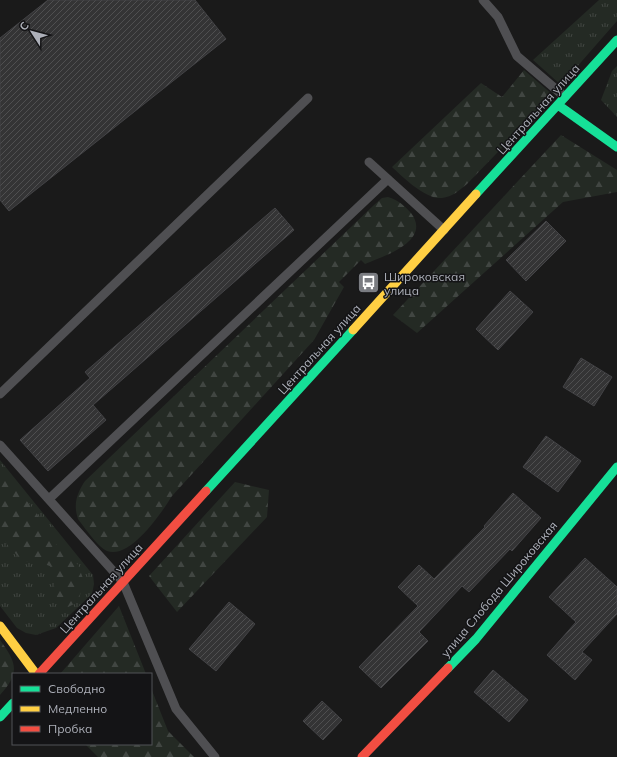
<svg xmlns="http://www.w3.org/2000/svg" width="617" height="757" viewBox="0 0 617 757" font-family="Mulish,sans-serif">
<defs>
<pattern id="grass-tufts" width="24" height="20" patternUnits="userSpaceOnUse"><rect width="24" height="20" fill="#242a24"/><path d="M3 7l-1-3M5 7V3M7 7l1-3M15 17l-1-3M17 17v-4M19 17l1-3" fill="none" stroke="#414642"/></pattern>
<pattern id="forest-firs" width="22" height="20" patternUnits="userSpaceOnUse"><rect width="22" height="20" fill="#242a24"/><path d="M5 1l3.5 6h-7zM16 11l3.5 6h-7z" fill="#414642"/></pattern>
<pattern id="building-hatch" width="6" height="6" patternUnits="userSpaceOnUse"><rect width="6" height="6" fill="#343435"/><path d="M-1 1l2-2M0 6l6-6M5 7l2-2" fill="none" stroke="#4f4f50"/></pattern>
</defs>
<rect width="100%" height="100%" fill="#1a1a1a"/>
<path fill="url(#grass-tufts)" d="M 599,0 L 617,0 L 617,21 L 561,85 L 533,60 Z
M 617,66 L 617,117 L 601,100 L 612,71 Z
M 0,460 L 93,575 L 94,584 L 92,594 L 56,628 L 36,635 L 26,633 L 17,628 L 0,606 Z"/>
<path fill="url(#forest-firs)" d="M 524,70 L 553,95 L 467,184 C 460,190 452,197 442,198 C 426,200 403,177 392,167 L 481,83 L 502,97 Z
M 561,135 L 617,170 L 617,192 L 563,202 L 417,333 L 393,315 Z
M 388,197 C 398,200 405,206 411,213 C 432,241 384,256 365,264 L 361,260 L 339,282 L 344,287 L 314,340 L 172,496 C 162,512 130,560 107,551 C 98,547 84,527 78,519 C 73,504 77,493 85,481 L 374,205 L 382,198 Z
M 0,466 L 37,514 L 49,539 L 69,554 L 78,565 L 84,581 L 78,602 L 64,609 C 53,593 53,586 55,568 L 39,562 L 23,561 L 8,546 L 0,530 Z
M 235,482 L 269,490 L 267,517 L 177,612 L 149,576 Z
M 119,606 L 146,674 L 60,674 Z
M 0,640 C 16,662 21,672 0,695 Z
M 151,688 L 168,731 L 194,757 L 98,757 L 85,744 L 151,744 Z"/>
<path fill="url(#building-hatch)" stroke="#434346" d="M 48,0 L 195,0 L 226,39 L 9,211 L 0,200 L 0,38 Z
M 275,208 L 294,230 L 93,405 L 106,420 L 48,471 L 20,440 L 90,378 L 85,372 Z
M 546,221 L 566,241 L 526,281 L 506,260 Z
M 510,291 L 533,312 L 498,350 L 476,329 Z
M 581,358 L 612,377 L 594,406 L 563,387 Z
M 546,436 L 581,461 L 558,492 L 523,467 Z
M 513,493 L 541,518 L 512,551 L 510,549 L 469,592 L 462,586 L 419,632 L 428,641 L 381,688 L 359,667 L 418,606 L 398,587 L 419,565 L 434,579 L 485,527 L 484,526 Z
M 585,558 L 617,587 L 617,614 L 582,652 L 592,660 L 575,680 L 547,655 L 576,622 L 549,597 Z
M 229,602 L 255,624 L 216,671 L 189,649 Z
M 493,670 L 528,700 L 509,722 L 474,692 Z
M 322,701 L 342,720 L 323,740 L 303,721 Z"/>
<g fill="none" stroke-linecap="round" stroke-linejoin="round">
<path stroke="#4f4f52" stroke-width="9" d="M 483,0 L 498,17 L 517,56 L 565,97
M 369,162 L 444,230
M 0,394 L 308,98
M 0,445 L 123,582 L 176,709 L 215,757
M 49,499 L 388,179"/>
<path stroke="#16e098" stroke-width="9" d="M 558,105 L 617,147
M 476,194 L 617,40
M 206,491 L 353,330
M 448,668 L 476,639 L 617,467
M 0,717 L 13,703"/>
<path stroke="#ffcf43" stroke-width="9" d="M 353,330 L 476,194
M 0,626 L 36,674"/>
<path stroke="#f24e42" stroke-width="9" d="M 39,674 L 206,491
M 362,757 L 448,668"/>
</g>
<defs>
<symbol id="bus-square" viewBox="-11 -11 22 22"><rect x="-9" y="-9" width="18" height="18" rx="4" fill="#7a7c81" stroke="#141416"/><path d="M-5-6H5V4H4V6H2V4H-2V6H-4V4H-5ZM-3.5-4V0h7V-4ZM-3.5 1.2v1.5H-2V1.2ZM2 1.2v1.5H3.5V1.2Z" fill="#fff"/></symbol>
</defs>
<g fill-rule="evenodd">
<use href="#bus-square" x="356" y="270" width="25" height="25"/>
</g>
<g text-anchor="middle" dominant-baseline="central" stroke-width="3" stroke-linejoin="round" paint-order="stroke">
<g font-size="12" fill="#adb0b9" stroke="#141416">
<text transform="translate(538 109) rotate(-48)">Центральная улица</text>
<text transform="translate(319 349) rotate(-48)">Центральная улица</text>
<text transform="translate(101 588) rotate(-48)">Центральная улица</text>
<text transform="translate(499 589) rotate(-50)">улица Слобода Широковская</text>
</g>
<g font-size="12" fill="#adb0b9" stroke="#141416" text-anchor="start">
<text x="384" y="276">Широковская<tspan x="384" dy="14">улица</tspan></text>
</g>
</g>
<rect x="12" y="673" width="140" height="72" fill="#141416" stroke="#515257"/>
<rect x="20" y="686" width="20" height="6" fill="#16e098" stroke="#515257"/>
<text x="48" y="693" font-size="12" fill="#adb0b9">Свободно</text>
<rect x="20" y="706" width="20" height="6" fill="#ffcf43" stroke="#515257"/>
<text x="48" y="713" font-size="12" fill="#adb0b9">Медленно</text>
<rect x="20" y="726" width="20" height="6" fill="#f24e42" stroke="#515257"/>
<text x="48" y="733" font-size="12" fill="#adb0b9">Пробка</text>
<g transform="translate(32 32) rotate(306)" stroke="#141416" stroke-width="3" paint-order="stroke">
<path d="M0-3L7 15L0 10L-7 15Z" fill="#adb0b9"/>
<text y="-6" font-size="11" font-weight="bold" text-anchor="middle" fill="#adb0b9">С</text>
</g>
</svg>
